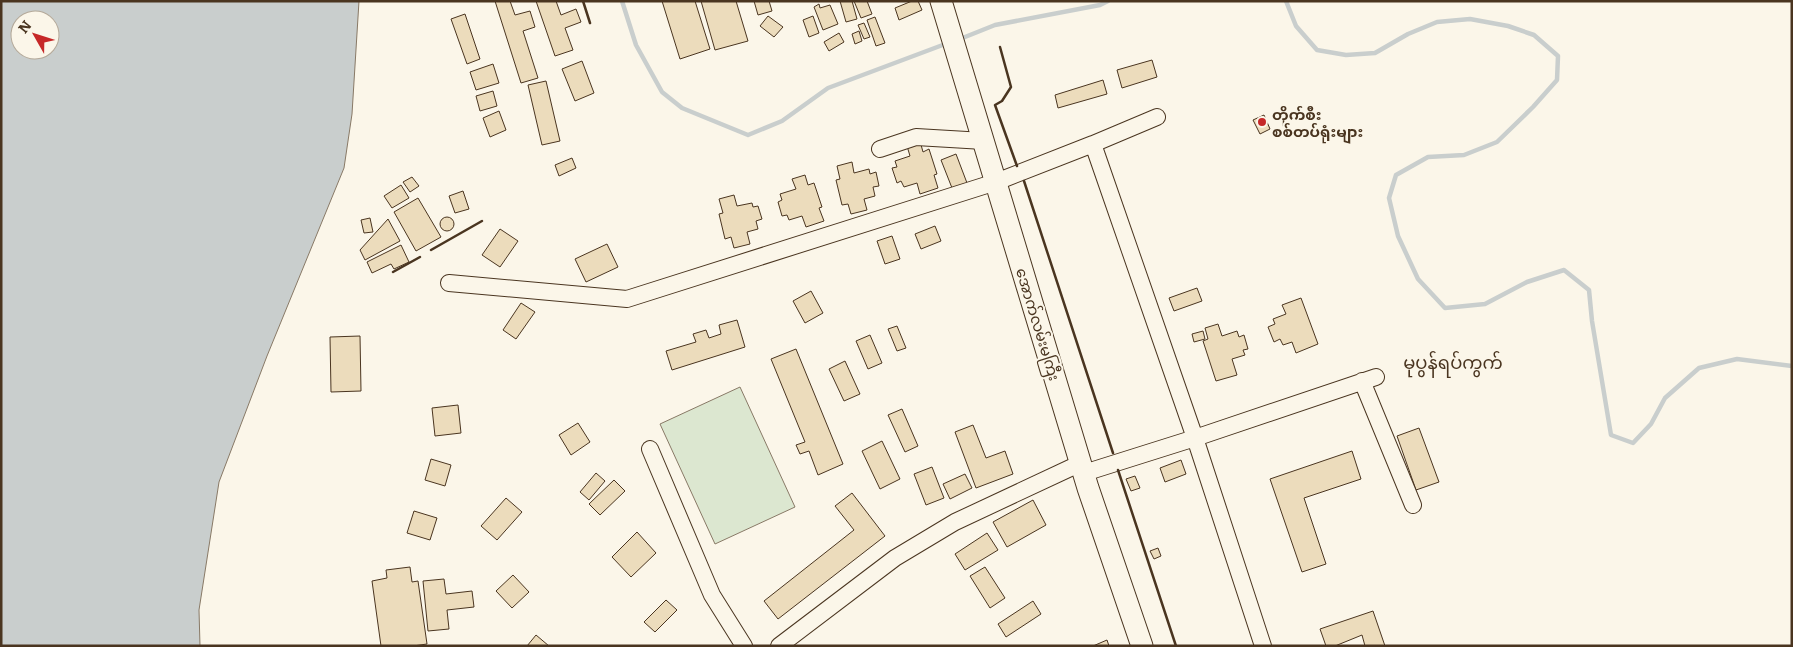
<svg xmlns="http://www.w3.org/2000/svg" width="1793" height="647" viewBox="0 0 1793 647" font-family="Literata,'Noto Sans Myanmar',serif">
<rect width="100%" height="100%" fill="#fbf6e9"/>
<path fill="#dce7d0" stroke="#887966" d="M 740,387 L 795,507 L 715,544 L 660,424 Z"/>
<path fill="#c9cecd" stroke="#887966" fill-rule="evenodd" d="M 1,1 L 359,1 L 352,114 L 344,168 L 267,356 L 219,482 L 199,610 L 200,646 L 1,646 ZM 20,20 L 50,20 L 50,50 L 20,50 Z"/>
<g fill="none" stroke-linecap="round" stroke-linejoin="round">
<path stroke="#c9cecd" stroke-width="4.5" d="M 622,1 L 636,45 L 662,92 L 682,108 L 748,135 L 782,121 L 828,88 L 948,43
M 1286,1 L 1296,26 L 1317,50 L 1346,55 L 1375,53 L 1408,34 L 1437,22 L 1470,19 L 1508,26 L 1534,35 L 1558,56 L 1557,80 L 1533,107 L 1497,142 L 1464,155 L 1428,157 L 1396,175 L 1389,198 L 1398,236 L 1418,279 L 1445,308 L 1485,304 L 1527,282 L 1564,270 L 1589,290 L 1592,321 L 1611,435 L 1633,443 L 1651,424 L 1665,398 L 1699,368 L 1737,359 L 1792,366
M 960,39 L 995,25 L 1100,5 L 1108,1"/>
</g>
<path fill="#ecdcbc" stroke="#4a3520" d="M 495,1 L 510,1 L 515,15 L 530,11 L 535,27 L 523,31 L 538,78 L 521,83 Z
M 536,1 L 556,1 L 561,15 L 576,9 L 581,22 L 565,28 L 573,50 L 555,56 Z
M 662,1 L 695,1 L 710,49 L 680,59 Z
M 701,1 L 736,1 L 748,41 L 715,50 Z
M 754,1 L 769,1 L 772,11 L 758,15 Z
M 840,1 L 852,1 L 857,19 L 846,22 Z
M 854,1 L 867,1 L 872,14 L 861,18 Z
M 912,1 L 918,1 L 922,10 L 899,20 L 895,8 Z
M 819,4 L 820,8 L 830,5 L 838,24 L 823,30 L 814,7 Z
M 465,14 L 480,59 L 467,64 L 451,19 Z
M 768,16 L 783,27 L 774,37 L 760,26 Z
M 813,16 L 819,33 L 809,37 L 803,20 Z
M 875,17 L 885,43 L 876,46 L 867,20 Z
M 864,23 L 870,37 L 864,39 L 858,25 Z
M 859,31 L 862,41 L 855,44 L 852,34 Z
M 839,33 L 844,42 L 829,51 L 824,42 Z
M 1152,60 L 1157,77 L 1122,88 L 1117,70 Z
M 582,61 L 594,93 L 575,101 L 562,69 Z
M 493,64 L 499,83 L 476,90 L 470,72 Z
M 1103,80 L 1107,94 L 1058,108 L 1055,95 Z
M 546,81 L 560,141 L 542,145 L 528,85 Z
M 493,91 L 497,106 L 480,111 L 476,96 Z
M 499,111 L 506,130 L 490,137 L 483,118 Z
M 1264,115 L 1270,129 L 1260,134 L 1253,120 Z
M 920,141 L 923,152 L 929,149 L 937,174 L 934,175 L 938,188 L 920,194 L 917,183 L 904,187 L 901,181 L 897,183 L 892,168 L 897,167 L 895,161 L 910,156 L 907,146 Z
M 956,154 L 967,183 L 952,188 L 941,160 Z
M 572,158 L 576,168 L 559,176 L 555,165 Z
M 852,162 L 854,173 L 869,169 L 870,174 L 876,172 L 879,186 L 873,187 L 875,196 L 864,199 L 867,210 L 851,214 L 848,204 L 842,205 L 836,180 L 840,179 L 837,166 Z
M 805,175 L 808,185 L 814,183 L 822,207 L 819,208 L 824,221 L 806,227 L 802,216 L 789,220 L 787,215 L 782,216 L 778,202 L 782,200 L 780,194 L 796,189 L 792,179 Z
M 412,177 L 419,186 L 410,192 L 403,182 Z
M 401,185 L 409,198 L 392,208 L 384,196 Z
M 463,191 L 469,209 L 455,213 L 449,196 Z
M 734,195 L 737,206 L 752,203 L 753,207 L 758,206 L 762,219 L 756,221 L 758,229 L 747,232 L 750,244 L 734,248 L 731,237 L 725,239 L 719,214 L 723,213 L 719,199 Z
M 418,198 L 441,237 L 416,251 L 394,212 Z
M440 224a7 7 0 1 1 14 0a7 7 0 1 1-14 0Z
M 370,218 L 373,232 L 364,233 L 361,220 Z
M 388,219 L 400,241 L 365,260 L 360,250 Z
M 935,226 L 941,241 L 921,249 L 915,234 Z
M 500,229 L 518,241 L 500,267 L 482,255 Z
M 892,236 L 900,259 L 885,264 L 877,241 Z
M 607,244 L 618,267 L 586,282 L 575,259 Z
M 401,245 L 409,262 L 394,269 L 391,264 L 372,273 L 367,262 Z
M 1197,288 L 1202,301 L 1174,311 L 1169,298 Z
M 811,291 L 823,313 L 805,323 L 793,301 Z
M 1301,298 L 1318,344 L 1296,353 L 1292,342 L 1283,345 L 1280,339 L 1274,342 L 1268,327 L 1275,324 L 1273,319 L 1286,314 L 1282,305 Z
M 521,303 L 535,312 L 516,339 L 503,330 Z
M 737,320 L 745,347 L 672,370 L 666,351 L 696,342 L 693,334 L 706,330 L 709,338 L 721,334 L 719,325 Z
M 1218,324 L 1222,336 L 1237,331 L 1239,337 L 1244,335 L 1248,349 L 1243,350 L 1245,355 L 1232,359 L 1237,375 L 1216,381 L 1203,341 L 1208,339 L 1205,328 Z
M 897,326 L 906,348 L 897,351 L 888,329 Z
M 1203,331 L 1205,339 L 1194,342 L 1192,334 Z
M 870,335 L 882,363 L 868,369 L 856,341 Z
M 360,336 L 361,391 L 331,392 L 330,337 Z
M 796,349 L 843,464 L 818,475 L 809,451 L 800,454 L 796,445 L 805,442 L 771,359 Z
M 845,361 L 860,394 L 844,401 L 829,369 Z
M 458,405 L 461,433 L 435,436 L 432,408 Z
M 902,409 L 918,446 L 905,452 L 888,415 Z
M 578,423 L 590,442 L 571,455 L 559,435 Z
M 973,425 L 986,458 L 1005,451 L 1013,474 L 976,488 L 955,432 Z
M 1419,428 L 1439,482 L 1416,490 L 1397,436 Z
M 882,441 L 900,479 L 880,489 L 862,451 Z
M 1352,451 L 1361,479 L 1304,498 L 1326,564 L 1302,572 L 1270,479 Z
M 431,459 L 451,465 L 445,486 L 425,480 Z
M 1181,460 L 1186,474 L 1165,482 L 1160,468 Z
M 932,467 L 944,498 L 926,505 L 914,474 Z
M 596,473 L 605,481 L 589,500 L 580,492 Z
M 965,474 L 972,488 L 950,499 L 943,484 Z
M 1135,476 L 1140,488 L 1131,491 L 1126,479 Z
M 614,480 L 625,491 L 600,515 L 589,504 Z
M 852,493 L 885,536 L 778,619 L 764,601 L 854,530 L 835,506 Z
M 506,498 L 522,512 L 497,540 L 481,526 Z
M 1033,500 L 1046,525 L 1007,547 L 993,522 Z
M 414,511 L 437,518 L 430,540 L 407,533 Z
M 637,532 L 656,553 L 631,577 L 612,557 Z
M 987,533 L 998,550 L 965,570 L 955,554 Z
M 1158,548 L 1161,556 L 1154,559 L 1150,551 Z
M 410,567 L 412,582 L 418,581 L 427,644 L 413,646 L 381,646 L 372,581 L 387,578 L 386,570 Z
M 985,567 L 1005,598 L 990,608 L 970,576 Z
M 513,575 L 529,592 L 512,608 L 496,591 Z
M 444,579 L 446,594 L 472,591 L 474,607 L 447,610 L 449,629 L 428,631 L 423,581 Z
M 666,600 L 677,610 L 655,632 L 644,622 Z
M 1033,601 L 1041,614 L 1006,637 L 998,624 Z
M 1373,611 L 1385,646 L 1365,646 L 1362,635 L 1335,646 L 1326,646 L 1320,629 Z
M 536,635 L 549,646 L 527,646 Z
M 1107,640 L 1109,646 L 1093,646 Z"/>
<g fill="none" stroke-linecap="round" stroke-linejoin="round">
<defs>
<path id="minor" d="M 1093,144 L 1195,438 L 1263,646
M 880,149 L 916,137 L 984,141
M 449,283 L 627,299 L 996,182 L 1093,144 L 1157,117
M 1362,381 L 1413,505
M 650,449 L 712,595 L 744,646
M 1084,473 L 1195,438 L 1376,377
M 779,646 L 895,558 L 955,522 L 1081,463"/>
<path id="major" d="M 941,1 L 1088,488 L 1142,646"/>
</defs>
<use href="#minor" stroke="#4a3520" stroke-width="18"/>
<use href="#major" stroke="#4a3520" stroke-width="23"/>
<use href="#minor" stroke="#fbf6e9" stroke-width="16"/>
<use href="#major" stroke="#fbf6e9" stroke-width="21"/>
<path stroke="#4a3520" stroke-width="2.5" d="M 583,1 L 590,23
M 1000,47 L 1011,87 L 1002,101 L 995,105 L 1017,166
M 1024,181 L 1113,453
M 431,250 L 482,221
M 393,272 L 420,257
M 1118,470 L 1176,646"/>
</g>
<circle fill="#c62828" stroke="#fbf6e9" stroke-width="2" cx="1262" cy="122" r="5"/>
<g text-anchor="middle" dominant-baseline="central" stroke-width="4" stroke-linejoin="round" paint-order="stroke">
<g font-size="15" font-weight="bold" fill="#4a3520" stroke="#fbf6e9" text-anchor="start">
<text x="1272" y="113">တိုက်စီး<tspan x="1272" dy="17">စစ်တပ်ရုံးများ</tspan></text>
</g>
<g font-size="15" fill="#4a3520" stroke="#fbf6e9">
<text transform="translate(1039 324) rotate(73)">အောက်လမ်းမကြီး</text>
</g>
<g font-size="18" fill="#4a3520" stroke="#fbf6e9">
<text x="1453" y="361">မုပွန်ရပ်ကွက်</text>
</g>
</g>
<rect width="1793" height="647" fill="none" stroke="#4a3520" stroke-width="5"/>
<g transform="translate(35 35) rotate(309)"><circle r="24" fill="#fbf6e9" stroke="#b4a999"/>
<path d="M0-4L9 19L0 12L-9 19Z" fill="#c62828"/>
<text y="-8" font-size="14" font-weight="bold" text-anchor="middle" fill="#4a3520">N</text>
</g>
</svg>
